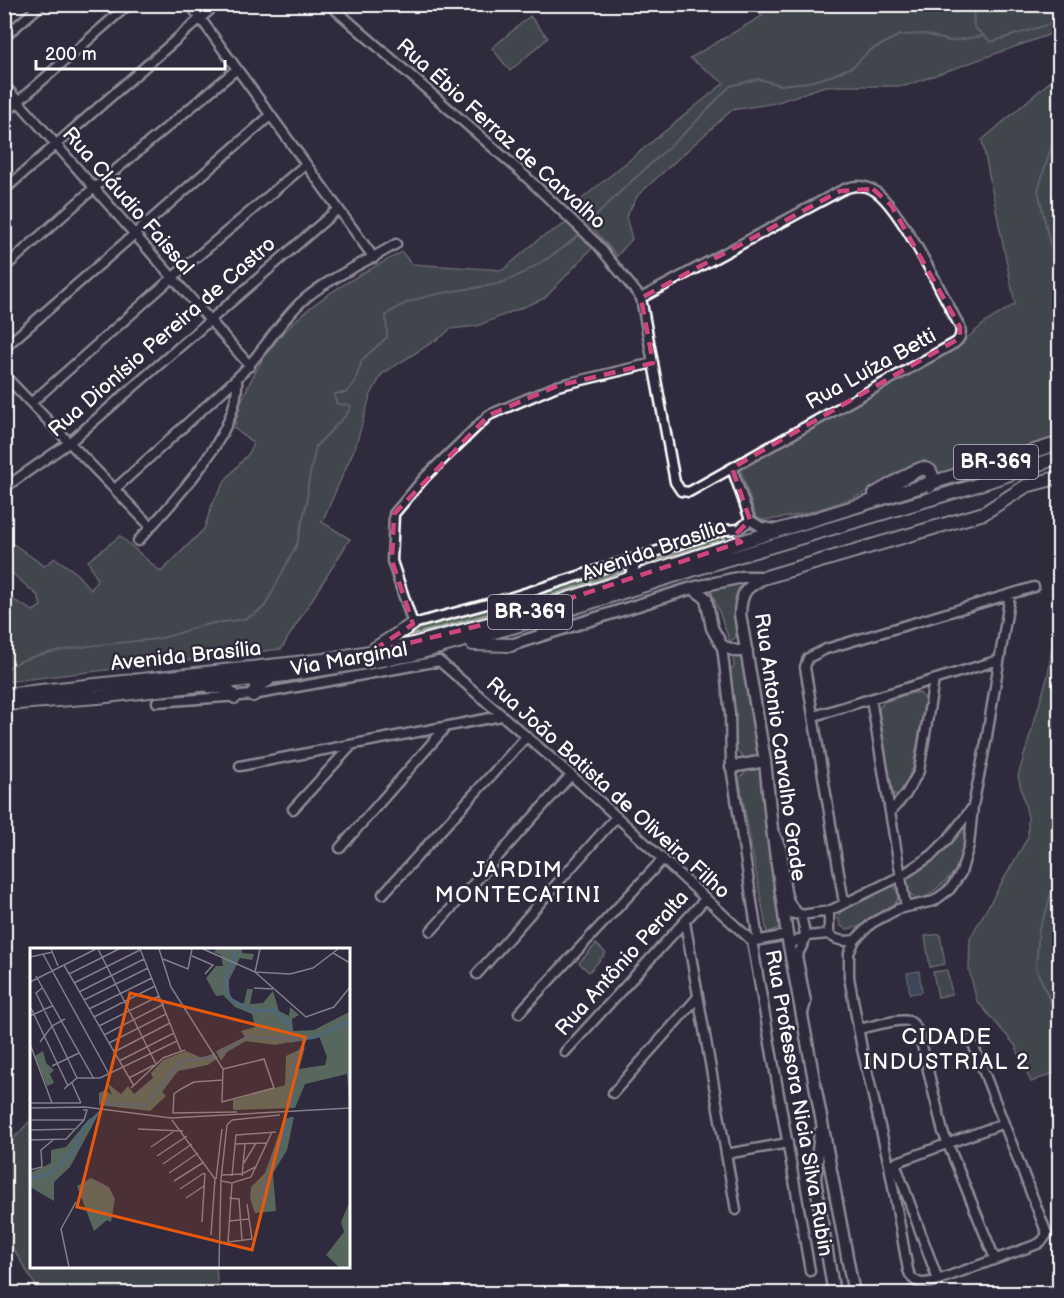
<svg xmlns="http://www.w3.org/2000/svg" width="1064" height="1298" viewBox="0 0 1064 1298" font-family="'Balsamiq Sans',sans-serif">
<rect width="100%" height="100%" fill="#2f2a3d"/>
<filter id="ink" filterUnits="userSpaceOnUse"><feTurbulence type="fractalNoise" baseFrequency=".0167" numOctaves="2"/><feDisplacementMap in="SourceGraphic" scale="12" xChannelSelector="R" yChannelSelector="G"/><feConvolveMatrix kernelMatrix="1 2 1 2 8 2 1 2 1" color-interpolation-filters="sRGB"/></filter>
<g filter="url(#ink)">
<path fill="#58675e" stroke="#acb3ae" stroke-width="1.5" d="M 750,5 L 1059,5 L 1059,22 L 1048,35 L 905,86 L 825,86 L 775,103 L 732,110 L 638,195 L 626,217 L 632,239 L 617,256 L 573,206 L 724,83 L 690,58 L 762,16 Z
M 530,16 L 548,38 L 510,71 L 492,48 Z
M 1059,74 L 1059,439 L 941,473 L 930,466 C 882,486 807,521 757,520 L 739,465 L 967,338 L 986,322 L 1015,304 L 982,140 Z
M 567,223 L 594,246 L 545,298 L 477,326 L 450,329 L 444,335 L 382,374 L 370,396 L 356,445 L 322,522 L 350,539 L 281,649 L 5,682 L 5,595 L 33,611 L 41,606 L 38,596 L 5,567 L 4,543 L 15,545 L 44,566 L 55,558 L 74,571 L 91,590 L 97,579 L 88,561 L 120,536 L 161,572 L 204,529 L 213,502 L 227,478 L 250,452 L 253,443 L 234,428 C 237,416 240,403 245,393 C 277,318 334,288 402,252 L 411,264 L 503,270 L 540,238 Z
M 716,536 L 725,537 L 722,540 L 638,566 L 644,559 Z
M 631,564 L 624,571 C 554,595 483,617 411,635 L 406,634 L 426,624 Z
M 1059,571 L 1059,1071 L 1031,1082 L 1015,1045 L 977,1001 L 969,970 L 970,938 L 1028,837 L 1028,817 L 1018,776 L 1048,675 L 1055,624 Z
M 744,581 C 731,599 734,617 736,637 L 730,642 L 710,587 Z
M 738,654 L 743,660 L 759,748 L 756,758 L 746,760 L 737,751 L 729,671 L 734,667 L 733,656 Z
M 911,693 L 920,693 L 924,698 L 925,703 L 913,767 L 901,793 L 895,795 L 892,792 L 879,709 L 884,702 Z
M 761,768 L 781,925 L 776,929 L 767,933 L 739,778 L 747,771 Z
M 961,832 L 965,835 C 961,863 959,872 936,889 C 929,895 924,900 915,899 L 908,891 L 906,876 Z
M 890,885 C 898,887 900,897 895,904 C 878,911 865,929 845,929 L 840,925 L 838,917 L 842,909 Z
M 940,934 L 945,964 L 930,967 L 925,936 Z
M 596,944 L 606,953 L 589,972 L 579,963 Z
M 947,970 L 952,994 L 938,997 L 933,972 Z
M 31,1120 L 32,1266 L 216,1267 L 218,1293 L 40,1293 L 5,1235 L 5,1147 Z"/>
<path fill="#4f677a" stroke="#95a4af" stroke-width="1.5" d="M 919,971 L 922,992 L 910,994 L 907,973 Z"/>
<g fill="none" stroke-linecap="round" stroke-linejoin="round">
<path stroke="#95a4af" stroke-width="2" d="M 973,4 L 974,27 L 991,42 L 1060,21
M 1060,119 L 1038,190 L 1060,289
M 588,224 L 621,191 L 691,127 L 730,86 L 758,79 L 780,85 L 809,82 L 831,76 L 854,66 L 869,51 L 900,35 L 925,34 L 950,41 L 983,36
M 4,673 C 19,648 126,643 156,639 C 172,637 188,629 205,625 C 229,619 245,625 265,606 L 297,544 L 307,501 L 308,484 L 316,446 L 346,415 L 351,407 L 350,405 L 337,404 L 334,395 L 338,393 L 346,393 L 355,382 L 362,360 L 387,337 L 386,316 C 408,293 466,291 497,284 C 517,279 567,248 580,233
M 1060,785 L 1051,827 L 1052,890 L 1047,909 L 1039,928 L 1036,968 L 1060,1024"/>
<defs>
<path id="minor" d="M 190,4 L 374,258
M 329,4 L 521,172 L 597,244 L 641,298 L 675,482 L 681,491 L 689,492 L 955,343 C 960,339 962,334 960,327 C 945,299 897,199 871,189 C 861,184 850,186 840,191 L 641,298
M 4,37 L 42,4
M 4,85 L 250,366
M 4,114 L 129,4
M 4,190 L 211,9
M 4,268 L 94,188 L 237,69
M 4,348 L 271,115
M 653,363 L 557,386 L 489,415 L 425,477 L 394,514 L 392,561 L 413,624 L 509,598 L 724,530 L 739,529 L 750,520
M 4,375 L 151,527
M 31,403 L 172,278 L 305,165
M 732,468 L 750,520 L 761,527 L 776,529
M 4,488 L 70,442 L 338,209
M 115,489 L 237,378
M 138,541 C 173,502 241,433 237,378 C 261,355 276,326 300,303 C 326,279 365,263 396,244
M 627,580 L 640,557
M 722,646 L 730,714 L 731,767 L 758,940
M 871,699 L 906,907
M 157,702 L 253,695 L 439,661 L 571,775 L 752,941
M 814,716 L 999,660
M 240,766 L 501,716
M 293,809 L 352,745
M 891,811 L 906,794 L 919,771 L 934,680
M 775,834 C 777,840 781,846 782,852 C 786,874 780,902 801,915 L 806,938 L 797,956 L 806,1002 L 803,1013
M 340,848 L 446,727
M 383,894 L 526,737
M 844,903 L 805,667 L 808,658 L 826,649 L 1034,587
M 784,912 L 801,915 L 829,911 L 901,876 L 932,855 L 948,839 L 973,807
M 685,922 L 736,1210
M 431,931 L 571,775
M 829,934 L 829,911
M 752,941 L 810,1271
M 755,941 L 787,935
M 789,945 L 806,936 L 829,934 C 836,941 845,942 855,940
M 477,974 L 616,817
M 519,1013 L 663,859
M 858,1029 C 870,1027 899,1018 909,1021 C 914,1023 917,1029 919,1033 L 943,1132 L 995,1259
M 971,1039 L 1047,1234 L 1043,1240 L 1038,1244 L 938,1280 C 923,1285 913,1285 908,1270 L 889,1165 L 862,1049 L 849,977 L 849,953 L 855,940 L 872,923 L 898,909 L 934,901 L 950,889 L 961,873 L 969,845 L 973,806 L 986,742 L 1010,595
M 565,1052 L 706,898
M 613,1093 L 698,997
M 726,1154 L 788,1143
M 895,1163 L 938,1280
M 892,1164 L 1004,1123"/>
<path id="major" d="M 766,577 C 746,587 741,591 740,614 L 765,761 L 772,829 L 787,935 L 854,1294
M 692,588 L 706,598 L 712,628 L 722,646 L 736,651 L 747,651
M 511,645 L 692,588 L 742,577 L 765,577
M 731,767 L 765,761
M 820,1132 L 815,1179 L 834,1294"/>
<path id="highway" d="M 875,494 L 913,472 L 923,468 L 930,471 L 932,476 L 930,486
M 766,577 L 984,513 L 1026,486 L 1060,477
M 473,644 L 511,645
M 374,649 L 413,624
M 210,687 L 223,687 L 235,697
M 4,695 L 324,660 L 409,645 L 510,618 L 741,542 L 1060,443
M 253,695 L 257,686 L 268,680
M 4,704 L 98,697 L 286,675 L 411,655 L 512,627 L 711,564 L 971,487 L 1060,457"/>
</defs>
<use href="#minor" stroke="#fff" stroke-width="13"/>
<use href="#major" stroke="#fff" stroke-width="15"/>
<use href="#highway" stroke="#fff" stroke-width="16"/>
<use href="#minor" stroke="#2f2a3d" stroke-width="8"/>
<use href="#major" stroke="#2f2a3d" stroke-width="10"/>
<use href="#highway" stroke="#2f2a3d" stroke-width="12"/>
</g>
</g>
<path d="M0 0H1064V1298H0ZM 873,189 L 891,205 L 960,327 L 960,338 L 732,468 L 750,520 L 733,537 L 741,542 L 510,618 L 369,653 L 413,624 L 392,561 L 394,514 L 489,415 L 557,386 L 653,363 L 641,298 L 840,191 Z" fill="#2f2a3d" fill-opacity=".55" fill-rule="evenodd"/>
<path fill="none" stroke="#ce467c" stroke-width="4.5" stroke-dasharray="12 8" stroke-linejoin="round" d="M 873,189 L 891,205 L 960,327 L 960,338 L 732,468 L 750,520 L 733,537 L 741,542 L 510,618 L 369,653 L 413,624 L 392,561 L 394,514 L 489,415 L 557,386 L 653,363 L 641,298 L 840,191 Z"/>
<g text-anchor="middle" dominant-baseline="central" stroke-width="5" stroke-linejoin="round" paint-order="stroke">
<g fill="#2f2a3d" stroke="#c1bfc5" stroke-width="1.5">
<rect x="954" y="445" width="84" height="34" rx="4.5"/>
<rect x="488" y="595" width="84" height="34" rx="4.5"/>
</g>
<g font-size="20" font-weight="bold" fill="#fff">
<text x="996" y="462">BR-369</text>
<text x="530" y="612">BR-369</text>
</g>
<g font-size="21" fill="#fff" stroke="#2f2a3d">
<text transform="translate(501 134) rotate(42)">Rua Ébio Ferraz de Carvalho</text>
<text transform="translate(128 201) rotate(49)">Rua Cláudio Faissal</text>
<text transform="translate(162 337) rotate(-41)">Rua Dionísio Pereira de Castro</text>
<text transform="translate(871 369) rotate(-29)">Rua Luíza Betti</text>
<text transform="translate(654 550) rotate(-19)">Avenida Brasília</text>
<text transform="translate(186 656) rotate(-6)">Avenida Brasília</text>
<text transform="translate(349 659) rotate(-10)">Via Marginal</text>
<text transform="translate(780 747) rotate(82)">Rua Antonio Carvalho Grade</text>
<text transform="translate(608 788) rotate(42)">Rua João Batista de Oliveira Filho</text>
<text transform="translate(622 963) rotate(-48)">Rua Antônio Peralta</text>
<text transform="translate(799 1103) rotate(80)">Rua Professora Nicia Silva Rubin</text>
</g>
<g font-size="22" letter-spacing="1.5" fill="#fff" stroke="#2f2a3d">
<text x="518" y="870">JARDIM<tspan x="518" dy="25">MONTECATINI</tspan></text>
<text x="947" y="1037">CIDADE<tspan x="947" dy="25">INDUSTRIAL 2</tspan></text>
</g>
</g>
<g transform="translate(30 948)">
<rect width="320" height="320" fill="#2f2a3d"/>
<path d="M 188,1 L 212,1 L 212,5 L 224,6 L 222,12 L 210,10 L 199,32 L 199,45 L 205,55 L 214,55 L 217,41 L 223,41 L 220,56 L 233,55 L 243,43 L 249,63 L 259,68 L 260,59 L 269,67 L 262,71 L 263,83 L 284,82 L 319,64 L 319,156 L 317,126 L 275,136 L 265,160 L 203,162 L 203,152 L 255,137 L 256,108 L 275,99 L 269,121 L 295,117 L 297,109 L 289,88 L 245,97 L 216,93 L 197,104 L 191,113 L 186,103 L 215,89 L 211,83 L 225,79 L 222,66 L 205,59 L 193,47 L 186,48 L 176,30 L 186,18 L 193,18 L 191,7 L 183,4 ZM 13,103 L 16,115 L 24,122 L 20,126 L 24,135 L 17,138 L 5,108 ZM 156,103 L 172,110 L 184,105 L 188,110 L 178,117 L 148,123 L 132,144 L 136,148 L 120,163 L 69,157 L 69,145 L 75,142 L 82,147 L 77,135 L 91,146 L 98,138 L 104,146 L 123,130 L 121,125 L 133,112 ZM 68,167 L 40,219 L 24,234 L 24,253 L 0,239 L 0,225 L 21,215 L 21,202 L 36,199 L 59,171 ZM 264,169 L 257,202 L 243,225 L 246,263 L 225,265 L 220,250 L 221,239 L 235,225 L 254,171 ZM 61,230 L 79,239 L 85,251 L 81,274 L 77,272 L 64,283 L 47,238 ZM 319,255 L 319,319 L 309,319 L 296,307 L 314,284 L 311,274 Z" fill="#58675e"/>
<path fill="none" stroke="#4f677a" stroke-width="3" d="M 207,1 L 196,29 L 199,50 L 222,63 L 245,62 L 260,77 L 261,93 L 286,89 L 320,73M 188,106 L 217,89 L 258,91M 73,156 L 117,157 L 151,113 L 183,109M 262,159 L 263,119 L 275,92M 0,231 L 24,224 L 45,201 L 53,180 L 70,164M 233,258 L 231,247 L 261,169"/>
<path fill="none" stroke="#827f8b" stroke-width="1.5" d="M 21,1 L 28,18M 68,1 L 126,116M 110,1 L 151,103M 129,1 L 141,39 L 193,121 L 192,154 L 244,140 L 234,111 L 193,121M 173,1 L 225,24 L 260,26 L 283,20 L 308,1M 230,1 L 225,24 L 276,69 L 304,59 L 320,39M 303,5 L 320,15M 13,6 L 79,126M 162,8 L 183,17 L 175,26M 0,9 L 23,4M 133,11 L 158,21 L 162,1M 34,17 L 104,138M 39,26 L 89,1M 6,28 L 64,131M 0,34 L 66,1M 44,35 L 110,2M 12,40 L 6,45 L 47,130M 224,40 L 243,41M 49,44 L 114,11M 54,52 L 118,20M 0,58 L 38,138M 59,61 L 122,30M 0,68 L 22,58M 64,69 L 125,38M 69,78 L 129,48M 74,87 L 134,56M 10,94 L 22,78 L 35,71M 79,95 L 136,66M 0,96 L 22,155M 84,104 L 140,75M 89,113 L 144,85M 22,118 L 49,105M 99,130 L 124,117M 193,132 L 164,134 L 151,141 L 144,146 L 143,165 L 207,164M 42,135 L 51,155M 101,140 L 133,110 L 155,102M 34,141 L 47,130 L 70,130 L 147,93M 0,155 L 51,155M 0,160 L 55,159 L 141,170 L 320,160M 0,172 L 53,172M 142,172 L 185,231M 202,172 L 250,167M 108,181 L 153,183M 0,182 L 46,181M 0,192 L 36,191 L 54,172 L 57,162 L 53,162M 205,196 L 237,195M 121,199 L 143,184M 127,208 L 157,188M 214,215 L 226,195M 133,216 L 162,196M 0,222 L 12,219 L 11,202 L 23,192M 139,225 L 168,205M 192,227 L 212,226 L 227,218M 202,228 L 206,187 L 246,184M 212,228 L 215,196M 186,231 L 192,181M 144,233 L 174,214M 191,233 L 202,235 L 221,229 L 242,184M 202,235 L 198,294 L 222,291 L 217,256M 150,241 L 174,225M 156,250 L 174,238M 199,250 L 209,251 L 212,293M 199,273 L 219,271M 172,274 L 175,225M 181,287 L 185,231M 39,319 L 31,281 L 46,254M 189,319 L 191,231 L 197,177 L 202,172"/>
<path fill="#e8590c" fill-opacity="0.15" stroke="#e8590c" stroke-width="3" d="M 100,45 L 275,89 L 222,302 L 47,259 Z"/>
<rect width="320" height="320" fill="none" stroke="#fff" stroke-width="3"/>
</g>
<rect width="1064" height="1298" fill="none" stroke="#2f2a3d" stroke-width="24"/>
<rect x="12" y="12" width="1040" height="1274" fill="none" stroke="#fff" stroke-width="2" filter="url(#ink)"/>
<path d="M36 60v9h189v-9" fill="none" stroke="#ffffff" stroke-width="3"/>
<text x="45" y="60" font-size="18" fill="#ffffff" stroke="#2f2a3d" stroke-width="4.5" paint-order="stroke">200 m</text>
</svg>
